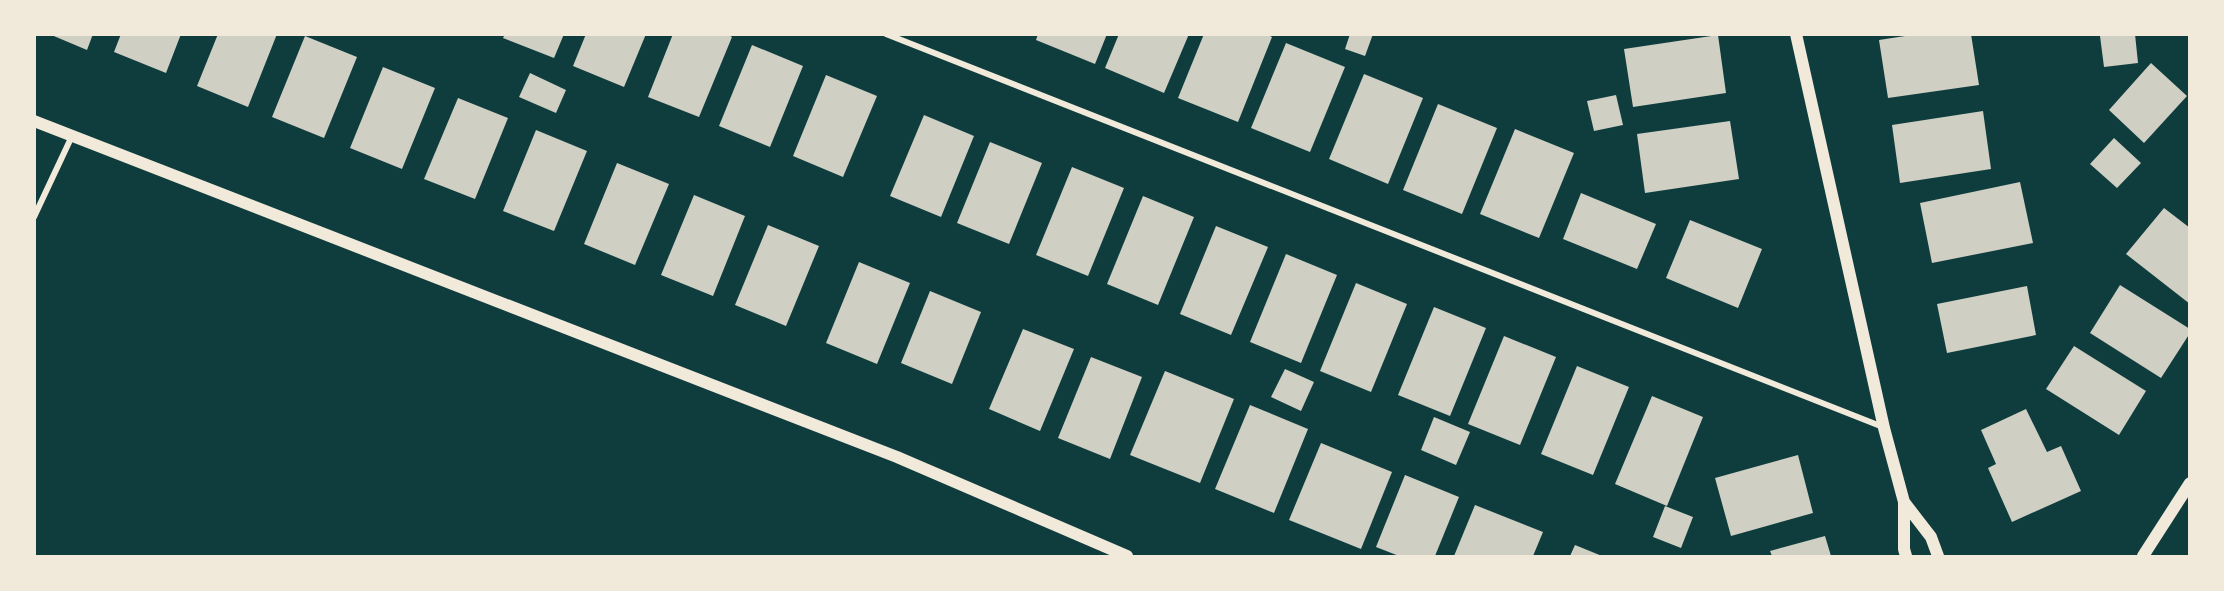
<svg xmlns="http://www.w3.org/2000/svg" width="2224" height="591" viewBox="0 0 2224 591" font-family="Lato,sans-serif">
<rect width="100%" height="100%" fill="#0f3d3e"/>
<path fill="#cfcfc3" d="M 49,34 L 93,34 L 87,50 Z
M 121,34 L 181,34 L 166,73 L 114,52 Z
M 218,34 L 277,34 L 248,107 L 197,86 Z
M 505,34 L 564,34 L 554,58 L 503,38 Z
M 586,34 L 646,34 L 624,87 L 573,66 Z
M 673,34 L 727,34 L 732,37 L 699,117 L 648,97 Z
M 1038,34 L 1107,34 L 1095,64 L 1036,40 Z
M 1119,34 L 1189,34 L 1164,93 L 1105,68 Z
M 1204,34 L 1266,34 L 1272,37 L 1238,122 L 1178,98 Z
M 1350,34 L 1373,34 L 1365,56 L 1345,49 Z
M 1918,34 L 1971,34 L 1979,85 L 1888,98 L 1879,40 Z
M 2113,34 L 2135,34 L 2138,63 L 2104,67 L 2100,36 Z
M 1718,35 L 1726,93 L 1633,107 L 1624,49 Z
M 305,36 L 357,57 L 324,138 L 272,117 Z
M 1286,43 L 1345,67 L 1310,152 L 1251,128 Z
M 752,45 L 803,66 L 770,147 L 719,126 Z
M 2151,63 L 2187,96 L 2144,143 L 2109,110 Z
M 383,67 L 435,88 L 402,169 L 350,148 Z
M 530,73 L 566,90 L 556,113 L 519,97 Z
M 1364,74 L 1423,98 L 1388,184 L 1329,159 Z
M 826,75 L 877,96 L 843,177 L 793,156 Z
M 1616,95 L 1623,125 L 1594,131 L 1587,101 Z
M 458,98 L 508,118 L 475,199 L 424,179 Z
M 1438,104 L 1497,128 L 1462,214 L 1403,190 Z
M 1983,111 L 1991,169 L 1900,183 L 1892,125 Z
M 924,115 L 974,136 L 941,217 L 890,196 Z
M 1730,121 L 1739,179 L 1645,193 L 1637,134 Z
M 1515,129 L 1574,153 L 1539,238 L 1480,214 Z
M 536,130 L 587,151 L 554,231 L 503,211 Z
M 2114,138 L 2141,163 L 2117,188 L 2090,164 Z
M 990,142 L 1042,163 L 1009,244 L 957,223 Z
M 617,163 L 669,184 L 635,265 L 584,244 Z
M 1072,167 L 1124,188 L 1088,276 L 1036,255 Z
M 2020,182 L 2033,243 L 1932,263 L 1920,203 Z
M 1581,193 L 1656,224 L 1637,269 L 1563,239 Z
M 694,195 L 745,216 L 713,296 L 661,275 Z
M 1143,196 L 1194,217 L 1158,305 L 1107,284 Z
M 2164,208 L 2190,228 L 2190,304 L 2126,254 Z
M 1690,220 L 1762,249 L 1738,308 L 1666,278 Z
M 768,225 L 819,246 L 786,326 L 735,305 Z
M 1216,226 L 1268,247 L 1231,335 L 1180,314 Z
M 1286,254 L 1337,275 L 1301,363 L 1250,342 Z
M 859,262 L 910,283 L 877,364 L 826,343 Z
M 1356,283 L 1407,304 L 1371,392 L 1320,371 Z
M 2120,285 L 2190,329 L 2190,333 L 2161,378 L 2090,333 Z
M 2027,286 L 2036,335 L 1947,353 L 1937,304 Z
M 930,291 L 981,312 L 952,384 L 901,363 Z
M 1434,307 L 1486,328 L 1450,416 L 1398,395 Z
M 1023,329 L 1074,349 L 1040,431 L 989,409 Z
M 1504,336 L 1556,357 L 1520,445 L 1468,424 Z
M 2074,346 L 2146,391 L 2119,435 L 2046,389 Z
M 1091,357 L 1142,377 L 1110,459 L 1058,438 Z
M 1577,366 L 1629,387 L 1593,475 L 1541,454 Z
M 1285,369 L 1314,382 L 1301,411 L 1271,397 Z
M 1165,371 L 1234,399 L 1200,483 L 1130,455 Z
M 1652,396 L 1703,417 L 1667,506 L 1615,484 Z
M 1250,405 L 1308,429 L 1274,513 L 1215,489 Z
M 2026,409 L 2047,452 L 2061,446 L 2081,491 L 2012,522 L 1988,468 L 1996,464 L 1981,430 Z
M 1434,417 L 1470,432 L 1456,465 L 1421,450 Z
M 1321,443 L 1392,472 L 1361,549 L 1289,520 Z
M 1798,455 L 1813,513 L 1731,536 L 1715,478 Z
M 1405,475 L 1459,497 L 1435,556 L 1399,556 L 1376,547 Z
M 1475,505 L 1543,532 L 1533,556 L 1454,556 Z
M 1665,506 L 1693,517 L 1681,548 L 1653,537 Z
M 1825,536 L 1831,556 L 1772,556 L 1770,551 Z
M 1575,545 L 1602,556 L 1570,556 Z"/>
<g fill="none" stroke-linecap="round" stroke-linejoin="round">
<path stroke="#f1e9da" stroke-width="6" d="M 886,34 L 1883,427
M 34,217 L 72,136"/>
<path stroke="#f1e9da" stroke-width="12" d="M 1796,34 L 1884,428 L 1904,502 L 1904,549 L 1906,556
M 34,121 L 897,457 L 1127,556
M 1904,502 L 1931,537 L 1938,556
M 2143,556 L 2190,483"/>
</g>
<rect width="2224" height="591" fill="none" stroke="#f1e9da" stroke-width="72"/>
</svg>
